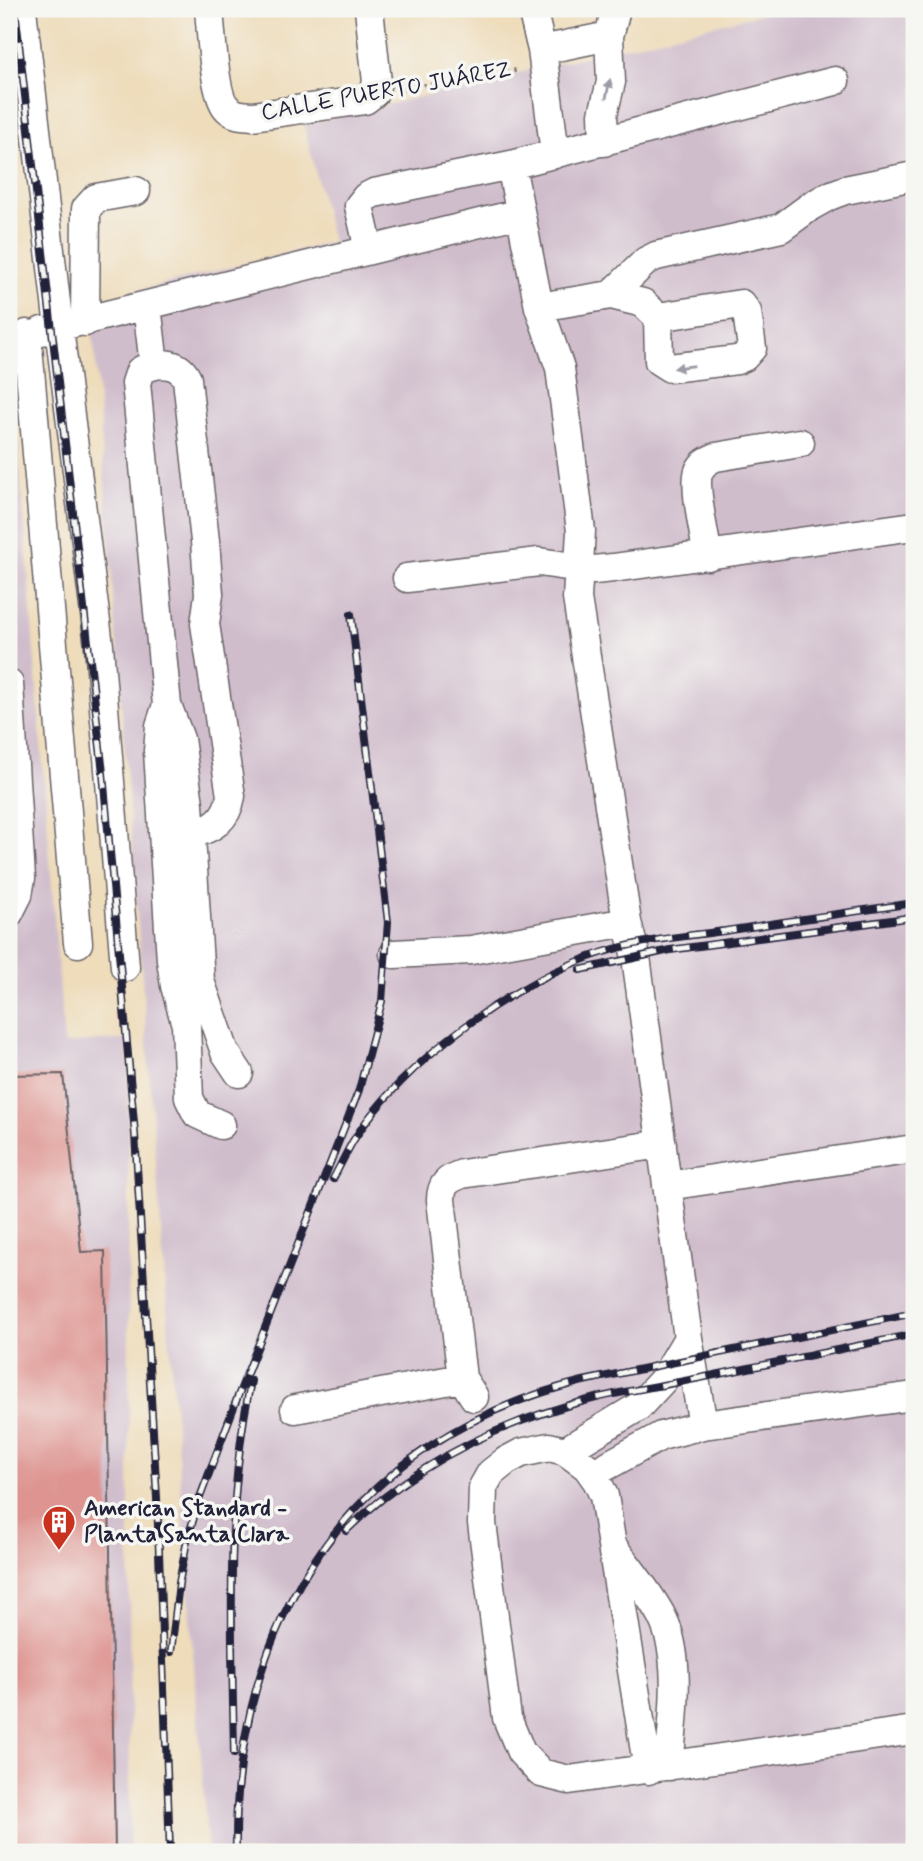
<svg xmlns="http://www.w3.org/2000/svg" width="923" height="1861" viewBox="0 0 923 1861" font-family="Mynerve,sans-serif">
<rect width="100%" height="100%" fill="#f6f6f2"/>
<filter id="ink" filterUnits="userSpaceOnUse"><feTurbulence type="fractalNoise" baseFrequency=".0143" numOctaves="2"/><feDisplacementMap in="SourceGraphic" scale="14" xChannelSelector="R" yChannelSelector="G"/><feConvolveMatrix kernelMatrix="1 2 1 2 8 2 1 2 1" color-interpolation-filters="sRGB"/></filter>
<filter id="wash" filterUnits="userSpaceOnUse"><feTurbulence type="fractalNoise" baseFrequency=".00686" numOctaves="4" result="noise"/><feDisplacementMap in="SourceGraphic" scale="28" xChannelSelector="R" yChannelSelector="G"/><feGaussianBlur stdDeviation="1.57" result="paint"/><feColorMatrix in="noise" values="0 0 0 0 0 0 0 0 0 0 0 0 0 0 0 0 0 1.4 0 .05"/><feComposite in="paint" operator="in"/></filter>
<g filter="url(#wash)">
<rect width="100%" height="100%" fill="#eedcba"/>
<path fill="#d0bdcc" d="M 781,9 L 914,9 L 914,1852 L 208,1852 L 95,354 L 87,303 L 332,242 L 304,125 Z
M 9,362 L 12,362 L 64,1044 L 128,1039 L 130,1852 L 9,1852 Z"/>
<g id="blocks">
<path fill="#de9592" d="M 63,1074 L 81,1252 L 105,1251 L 115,1852 L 9,1852 L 9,1075 Z"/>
</g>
</g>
<g filter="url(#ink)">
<use href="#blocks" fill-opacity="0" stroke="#696367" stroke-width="2"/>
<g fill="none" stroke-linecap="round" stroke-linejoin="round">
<defs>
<path id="minor" d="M 22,9 L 59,328 L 99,646 L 125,967
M 209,9 C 211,29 214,96 227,108 C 235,116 243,115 253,116 L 365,100 L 374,93 L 377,82 L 369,9
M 532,9 L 542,50 L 555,154
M 542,50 L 609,36
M 604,142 L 603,114 L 611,82 L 609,36 L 616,9
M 511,165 L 539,307 L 560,368 L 581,531 L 577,598 L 627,922 L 636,957 L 688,1338 L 703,1425
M 369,250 L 359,206 L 366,197 L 374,193 L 511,165 L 835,81
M 611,295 L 646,261 L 656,256 L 781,228 L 811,206 L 829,196 L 845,190 L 914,176
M 147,306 L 154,365
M 539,307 L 611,295 L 643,303 L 658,317 L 659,361 L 670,368 L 737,360 L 744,357 L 752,348 L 747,312 L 741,304 L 658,317
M 85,322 L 86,209 L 96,198 L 136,191
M 42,331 L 520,213
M 27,334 L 78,943
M 708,556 C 705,539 693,484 699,471 C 703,463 708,460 716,457 L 800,443
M 407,578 L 539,562 L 594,570 L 613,568 L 914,526
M 9,684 L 21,878 L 18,895 L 9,913
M 167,705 L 180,739 L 189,804 L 200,981 L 225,1052 L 239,1073
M 192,834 C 213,828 227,820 231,796 L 205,624 L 209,594 L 205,541 L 187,379 C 178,360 156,362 140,371 L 136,383 L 167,705 L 160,726 L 158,751 L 171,960 L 175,986 L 186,1025 L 189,1098 L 197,1114 L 221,1125
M 394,954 L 471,950 L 627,922
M 667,1186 L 914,1149
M 474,1397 L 462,1378 L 441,1200 C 441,1184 448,1179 462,1174 L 662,1144
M 295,1409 L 462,1378
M 565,1451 L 638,1407 L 663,1380 L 688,1338
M 592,1474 L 661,1436 L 703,1425 L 914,1396
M 614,1548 C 630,1570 648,1591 661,1615 C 683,1656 673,1721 669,1766
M 648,1770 L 604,1496 L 597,1481 L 587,1467 L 565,1451 L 549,1447 L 521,1453 L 506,1461 L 491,1473 L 483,1487 L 482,1523 L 507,1718 L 521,1752 L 541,1773 L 569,1780 L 914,1730"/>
</defs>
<use href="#minor" stroke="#696367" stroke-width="31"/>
<path stroke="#696367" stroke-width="4.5" stroke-dasharray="2 5" stroke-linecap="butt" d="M 403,89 L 518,70"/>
<use href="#minor" stroke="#fff" stroke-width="28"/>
<defs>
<path id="rail" d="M 15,9 L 103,773 L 135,1134 L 157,1498 L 170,1852
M 580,970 L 670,950 L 914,917
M 333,1179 C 340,1166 346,1153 353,1141 C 401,1063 517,979 604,952 C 643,940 685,936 725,931 C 788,921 851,912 914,903
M 346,1531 C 415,1463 502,1421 596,1398 C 631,1390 666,1385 700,1378 C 772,1363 843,1349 914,1334
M 171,1652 L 179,1583 L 187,1541 L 199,1500 L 238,1396 L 359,1090 L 382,1001 L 388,922 L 351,614
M 234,1754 C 232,1629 225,1504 251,1381
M 236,1852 C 233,1619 352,1437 583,1381 L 914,1313"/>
</defs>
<use href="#rail" stroke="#22223b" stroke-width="8"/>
<use href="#rail" stroke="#f6f6f2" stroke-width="5" stroke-dasharray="16" stroke-linecap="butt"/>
</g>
<defs><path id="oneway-solid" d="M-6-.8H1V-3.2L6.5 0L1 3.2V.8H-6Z" transform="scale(1.75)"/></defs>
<g fill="#9c9ca7">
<use href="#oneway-solid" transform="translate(608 89) rotate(-78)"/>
<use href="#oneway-solid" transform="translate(684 367) rotate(173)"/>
</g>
</g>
<defs>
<symbol id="building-pin" viewBox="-11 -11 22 30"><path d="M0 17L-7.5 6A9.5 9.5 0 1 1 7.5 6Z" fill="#c8321e" stroke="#f6f6f2"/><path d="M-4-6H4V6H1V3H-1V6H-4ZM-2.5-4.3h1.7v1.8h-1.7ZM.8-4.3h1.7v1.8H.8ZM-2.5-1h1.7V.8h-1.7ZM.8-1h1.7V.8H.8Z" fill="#fff"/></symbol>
</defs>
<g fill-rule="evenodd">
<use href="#building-pin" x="40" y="1503" width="38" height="52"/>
</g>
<g text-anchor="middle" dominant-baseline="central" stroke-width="7" stroke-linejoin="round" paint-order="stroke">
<g font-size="23" fill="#22223b" stroke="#f6f6f2">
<text transform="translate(386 92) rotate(-10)">CALLE PUERTO JUÁREZ</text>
</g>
<g font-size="23" font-weight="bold" fill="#22223b" stroke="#f6f6f2" text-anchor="start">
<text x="84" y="1509">American Standard -<tspan x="84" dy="26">Planta Santa Clara</tspan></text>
</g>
</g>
<rect width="923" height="1861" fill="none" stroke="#f6f6f2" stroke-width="35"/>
</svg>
